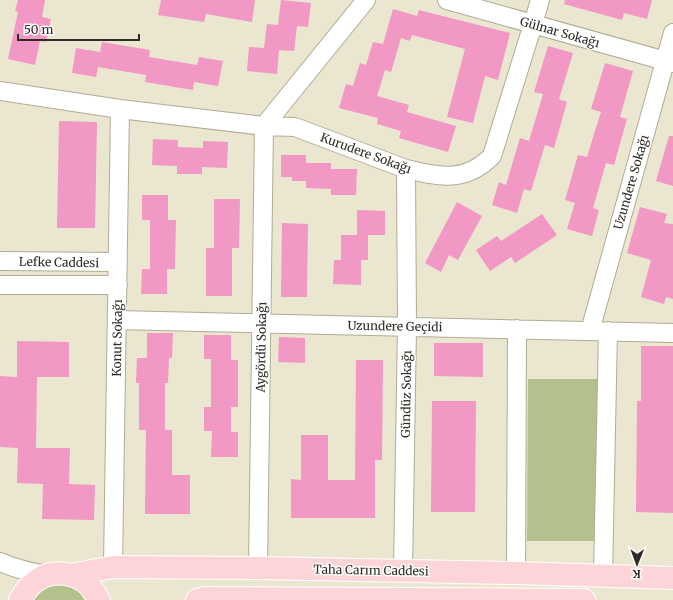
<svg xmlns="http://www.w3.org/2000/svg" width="673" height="600" viewBox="0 0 673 600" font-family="Merriweather,serif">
<rect width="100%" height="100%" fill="#eae6cf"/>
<path fill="#b3c28c" d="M 528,379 L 600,379 L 599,541 L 527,541 Z
M 60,584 C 73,586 78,589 87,600 L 33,600 C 41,589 46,586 60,584 Z"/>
<path fill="#f198c5" d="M 18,0 L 45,0 L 42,17 L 51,19 L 46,42 L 40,41 L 35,65 L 8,59 L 18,12 L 15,11 Z
M 161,0 L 255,0 L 252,22 L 206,14 L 204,22 L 158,15 Z
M 281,0 L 311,3 L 308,27 L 297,26 L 294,51 L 279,50 L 277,74 L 247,71 L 249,47 L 264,48 L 267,24 L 278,25 Z
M 565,0 L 652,0 L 647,19 L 624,13 L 622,20 L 564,4 Z
M 393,9 L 417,16 L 419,10 L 510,33 L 498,80 L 485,76 L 473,123 L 447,117 L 465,49 L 412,35 L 410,41 L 401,38 L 391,72 L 385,70 L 377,96 L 409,105 L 407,112 L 456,126 L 448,152 L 399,138 L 401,131 L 377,124 L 378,118 L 339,108 L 346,84 L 353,86 L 360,63 L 366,65 L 373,42 L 383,44 Z
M 102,42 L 150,50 L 149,57 L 197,65 L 199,57 L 223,61 L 218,86 L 194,82 L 193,90 L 145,82 L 146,75 L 98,67 L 96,77 L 72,73 L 76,48 L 100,52 Z
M 548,46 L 573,53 L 559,99 L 567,102 L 554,148 L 545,145 L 531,191 L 524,189 L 517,213 L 492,205 L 499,182 L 506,185 L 520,138 L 529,141 L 543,94 L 534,92 Z
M 605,63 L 633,71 L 620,117 L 627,119 L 614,165 L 606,163 L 593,208 L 599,210 L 592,236 L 567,229 L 575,203 L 565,200 L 578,155 L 587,157 L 594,134 L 601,112 L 591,109 Z
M 59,121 L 97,122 L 95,228 L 57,228 Z
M 669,136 L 673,136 L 673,186 L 656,181 Z
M 153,139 L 178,140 L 178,147 L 203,148 L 203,141 L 228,142 L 227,168 L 202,167 L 202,174 L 177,174 L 177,166 L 152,165 Z
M 281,155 L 306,155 L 306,163 L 331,163 L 331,169 L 357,169 L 356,195 L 331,195 L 331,189 L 306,188 L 306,181 L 292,181 L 292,177 L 281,177 Z
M 142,195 L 168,195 L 168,220 L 176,220 L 175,269 L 167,269 L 167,294 L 141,294 L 142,269 L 150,269 L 150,220 L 142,220 Z
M 214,199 L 240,199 L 239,248 L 232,248 L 232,296 L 206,296 L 206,248 L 214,248 Z
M 457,202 L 482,216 L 458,260 L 449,255 L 441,272 L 425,263 Z
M 640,207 L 667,214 L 664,223 L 673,224 L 673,299 L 666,297 L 664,304 L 641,297 L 651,260 L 627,253 Z
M 357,210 L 385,211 L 385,235 L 368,235 L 368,260 L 361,260 L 361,285 L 333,284 L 334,260 L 341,260 L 341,235 L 357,235 Z
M 542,214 L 557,235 L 515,263 L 511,257 L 490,271 L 476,250 L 497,236 L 501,241 Z
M 282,223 L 308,224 L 307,297 L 281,297 Z
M 147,333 L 173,333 L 172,358 L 169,358 L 168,383 L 165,383 L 165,430 L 172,430 L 172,475 L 190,475 L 190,514 L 145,514 L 146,430 L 139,430 L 139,383 L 136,383 L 137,358 L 147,358 Z
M 204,335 L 231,335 L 231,360 L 238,360 L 238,407 L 231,407 L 231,432 L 238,432 L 238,457 L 211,457 L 212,431 L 204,431 L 204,407 L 211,407 L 211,359 L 204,359 Z
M 279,337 L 305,338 L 305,363 L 278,362 Z
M 17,341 L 69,342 L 69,377 L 37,377 L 36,448 L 70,448 L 69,484 L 95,485 L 94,520 L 42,519 L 43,484 L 17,483 L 18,448 L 0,447 L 0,376 L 17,377 Z
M 434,343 L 483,343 L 483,377 L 434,376 Z
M 641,346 L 673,346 L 673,513 L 636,512 L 637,401 L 641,401 Z
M 356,360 L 383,360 L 382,460 L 375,460 L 375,518 L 291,518 L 291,479 L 301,480 L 301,435 L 328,435 L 328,480 L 355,480 Z
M 432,401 L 476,401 L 475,512 L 431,512 Z"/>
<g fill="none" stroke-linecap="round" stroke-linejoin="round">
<defs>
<path id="minor" d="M 447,0 L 673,63
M 0,91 L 120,109 L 264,126 L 295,127 L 406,169 C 440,177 465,183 492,156 L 533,24 L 540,0
M 264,126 L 366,0
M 0,261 L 118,262
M 0,285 L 118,285
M 117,320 L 673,333
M 590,331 L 673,33
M 0,562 C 16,569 32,573 49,575
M 113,567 L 120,109
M 258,568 L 264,126
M 403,571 L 407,326 L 406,169
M 516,573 L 517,329
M 603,576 L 608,331"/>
<path id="primary" d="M 70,575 L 113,567 L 258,568 L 516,573 L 673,578
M 20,600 C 25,591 30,584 39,579 C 56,568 83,574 94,592 C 96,594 97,597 99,600
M 197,600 L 204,598 L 584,600"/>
</defs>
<use href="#minor" stroke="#b0ac96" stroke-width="20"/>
<use href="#primary" stroke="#fff" stroke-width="24"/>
<use href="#minor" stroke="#fff" stroke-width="18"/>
<use href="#primary" stroke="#fdd5d9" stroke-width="22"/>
</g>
<g text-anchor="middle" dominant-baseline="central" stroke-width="3" stroke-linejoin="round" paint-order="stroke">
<g font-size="12" fill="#2e2c24" stroke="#fff">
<text transform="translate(560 32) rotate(16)">Gülnar Sokağı</text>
<text transform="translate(366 153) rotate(20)">Kurudere Sokağı</text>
<text transform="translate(631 182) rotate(-74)">Uzundere Sokağı</text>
<text transform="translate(59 262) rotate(1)">Lefke Caddesi</text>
<text transform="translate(395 326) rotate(1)">Uzundere Geçidi</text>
<text transform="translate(117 338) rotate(-89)">Konut Sokağı</text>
<text transform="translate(261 347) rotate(-89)">Aygördü Sokağı</text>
<text transform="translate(406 394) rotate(-89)">Gündüz Sokağı</text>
<text transform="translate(371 570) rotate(1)">Taha Carım Caddesi</text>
</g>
</g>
<g transform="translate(637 564) rotate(181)" stroke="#ffffff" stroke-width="3" paint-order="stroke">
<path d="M0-3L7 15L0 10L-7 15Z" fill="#2e2c24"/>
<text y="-6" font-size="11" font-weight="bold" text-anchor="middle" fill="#2e2c24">K</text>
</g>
<path d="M18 34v6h121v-6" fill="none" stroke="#2e2c24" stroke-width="2"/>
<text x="24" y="34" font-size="12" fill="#2e2c24" stroke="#ffffff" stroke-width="3" paint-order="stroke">50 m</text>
</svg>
